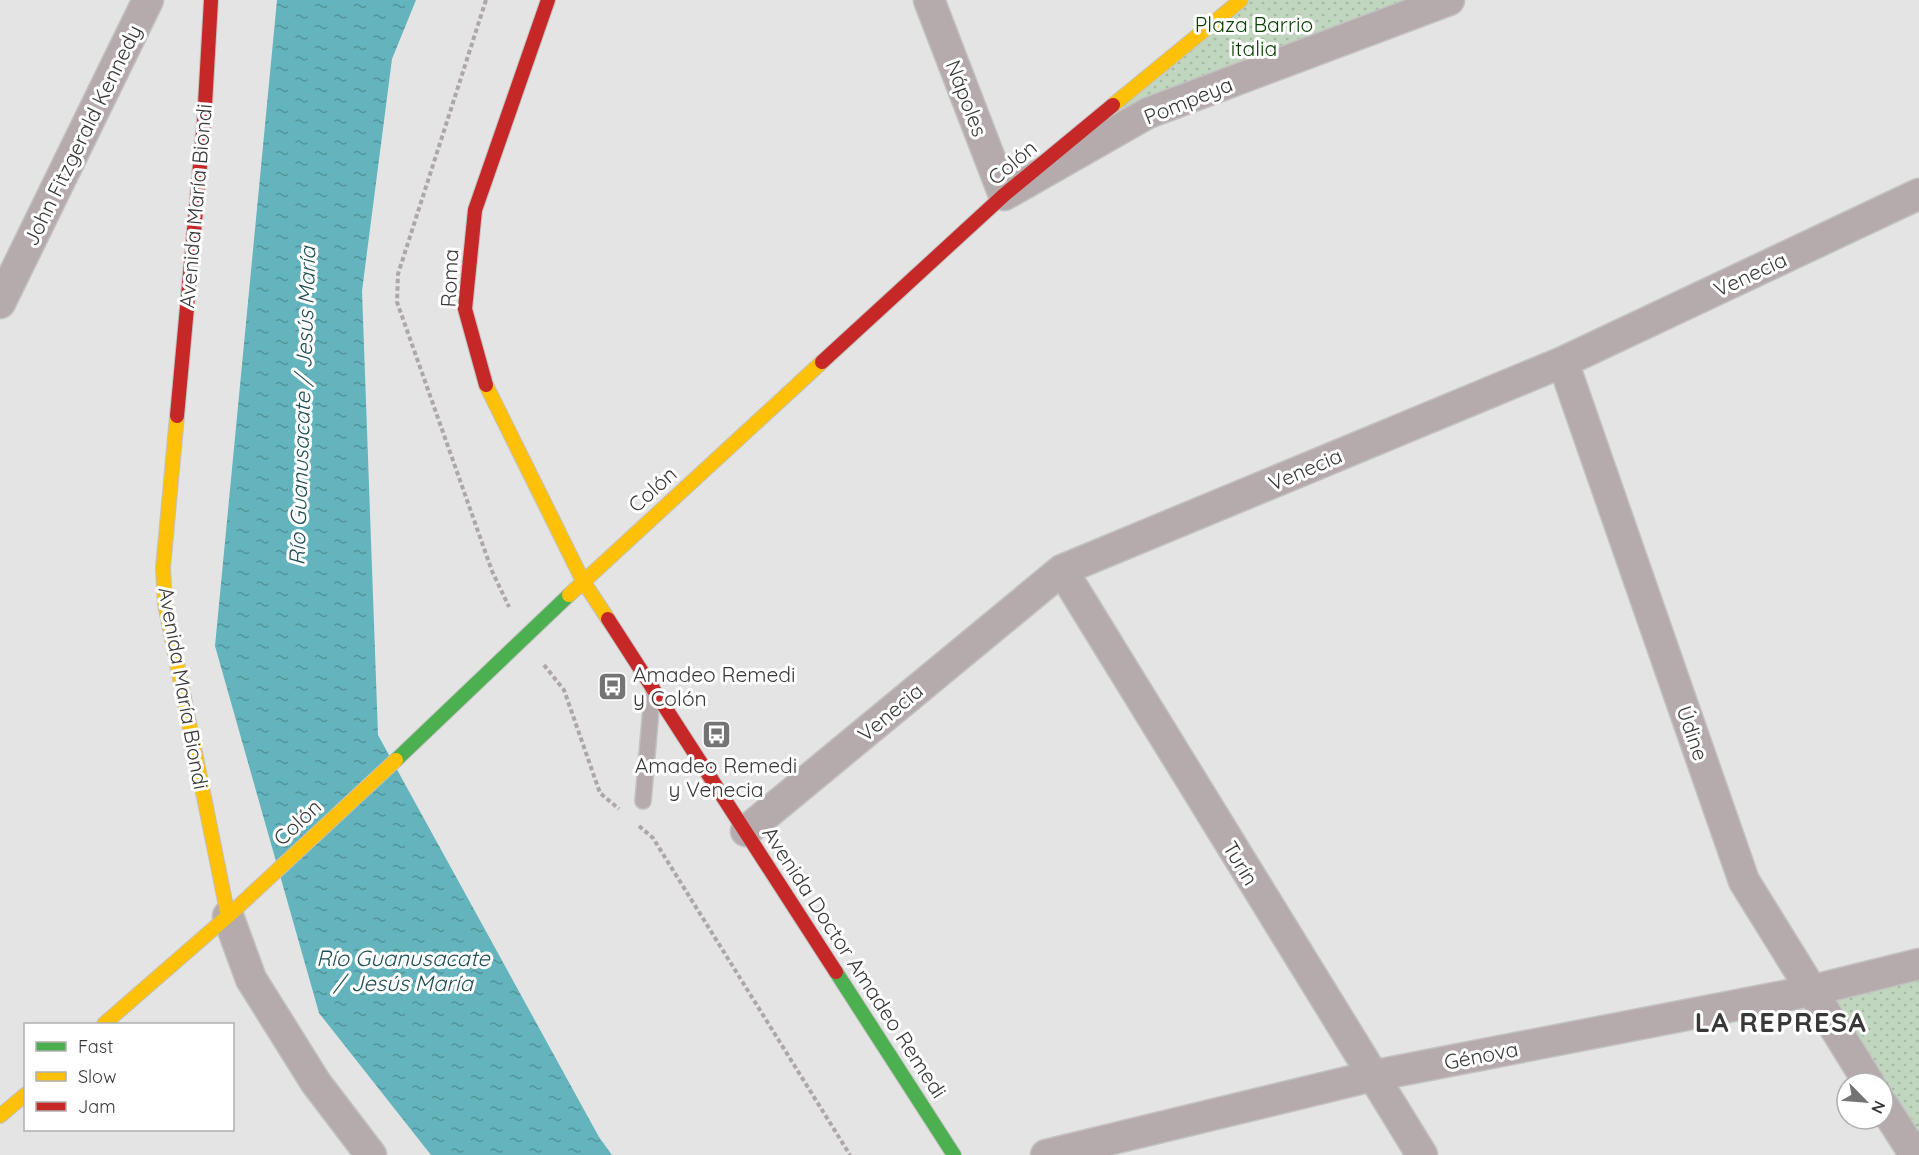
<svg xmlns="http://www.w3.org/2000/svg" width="1919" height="1155" viewBox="0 0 1919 1155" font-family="Quicksand,sans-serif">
<defs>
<pattern id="park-dots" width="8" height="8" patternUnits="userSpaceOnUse" patternTransform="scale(1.5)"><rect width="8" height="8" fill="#c0d6be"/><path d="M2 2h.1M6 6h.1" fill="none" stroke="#a6b8a4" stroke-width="1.8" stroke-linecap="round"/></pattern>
<pattern id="water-ripples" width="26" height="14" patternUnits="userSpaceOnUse" patternTransform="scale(1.5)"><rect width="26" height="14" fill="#63b4bd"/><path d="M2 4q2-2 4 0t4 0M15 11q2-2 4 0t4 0" fill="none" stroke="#53939b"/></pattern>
</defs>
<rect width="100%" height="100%" fill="#e4e4e4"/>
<path fill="url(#park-dots)" d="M 1241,0 L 1449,0 L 1148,113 L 1004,195 Z
M 1919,964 L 1919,1155 L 1883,1105 L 1883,1083 L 1810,991 Z"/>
<path fill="url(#water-ripples)" d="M 277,0 L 416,0 L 392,59 L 362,291 L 378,735 L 599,1137 L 612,1155 L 431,1155 L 319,1013 L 215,646 Z"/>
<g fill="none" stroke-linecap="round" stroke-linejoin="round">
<defs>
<path id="lane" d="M 643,801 L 652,697"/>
<path id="street" d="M 929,0 L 1004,195 L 1148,113 L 1449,0
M 0,303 L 148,0
M 1563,362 L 1744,881 L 1869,1083
M 1062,570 L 1422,1155
M 746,831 L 1062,570 L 1563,362 L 1919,194
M 228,916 L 251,979 L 316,1083 L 371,1155
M 1883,1105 L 1915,1155
M 1046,1155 L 1372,1076 L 1810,991 L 1919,964"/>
<path id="fast" d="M 396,760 L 569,595
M 836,972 L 954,1155"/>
<path id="slow" d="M 1113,105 L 1241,0
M 486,385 L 583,581 L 608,619
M 177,416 L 163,568 L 165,604 L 228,916
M 569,595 L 822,362
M 104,1024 L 228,916 L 396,760
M 0,1116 L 26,1094"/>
<path id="jam" d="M 822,362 L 1004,195 L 1113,105
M 486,385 L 465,309 L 475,210 L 548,0
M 177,416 L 204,122 L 211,0
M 608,619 L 836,972"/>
</defs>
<use href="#lane" stroke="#c2c2c2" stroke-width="18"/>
<use href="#street" stroke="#c2c2c2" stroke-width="33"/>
<use href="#fast" stroke="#c2c2c2" stroke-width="16"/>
<use href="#slow" stroke="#c2c2c2" stroke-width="16"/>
<use href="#jam" stroke="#c2c2c2" stroke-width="16"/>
<path stroke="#aea7a8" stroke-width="4" stroke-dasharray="4.5 3" stroke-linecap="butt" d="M 486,0 L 398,274 L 397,302 L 492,571 L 509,607
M 544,665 L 564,690 L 600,793 L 619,809
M 639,826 L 653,838 L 850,1155"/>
<use href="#lane" stroke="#b6abac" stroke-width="15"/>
<use href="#street" stroke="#b6abac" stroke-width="30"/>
<use href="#fast" stroke="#4caf50" stroke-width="14"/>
<use href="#slow" stroke="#ffc107" stroke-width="14"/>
<use href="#jam" stroke="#c62828" stroke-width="14"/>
</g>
<defs>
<symbol id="bus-square" viewBox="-11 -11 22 22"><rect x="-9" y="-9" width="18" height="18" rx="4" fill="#747474" stroke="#fff"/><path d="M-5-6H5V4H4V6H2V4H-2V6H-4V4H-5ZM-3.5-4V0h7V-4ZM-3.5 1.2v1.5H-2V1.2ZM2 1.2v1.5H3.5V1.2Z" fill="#fff"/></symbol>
</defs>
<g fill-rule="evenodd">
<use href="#bus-square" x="596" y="670" width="33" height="33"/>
<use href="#bus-square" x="700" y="718" width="33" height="33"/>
</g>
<g text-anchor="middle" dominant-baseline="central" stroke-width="6" stroke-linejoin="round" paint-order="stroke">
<g font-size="21" fill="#083f03" stroke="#fff">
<text x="1254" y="24">Plaza Barrio<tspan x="1254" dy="24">italia</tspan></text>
</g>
<g font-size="21" fill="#383838" stroke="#fff">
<text transform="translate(967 98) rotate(69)">Nápoles</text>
<text transform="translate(1188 100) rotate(-22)">Pompeya</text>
<text transform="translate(82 135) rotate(-64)">John Fitzgerald Kennedy</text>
<text transform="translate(1012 162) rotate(-40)">Colón</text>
<text transform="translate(195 206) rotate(-85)">Avenida María Biondi</text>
<text transform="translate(1750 274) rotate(-25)">Venecia</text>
<text transform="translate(449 278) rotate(-87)">Roma</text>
<text transform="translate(1305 469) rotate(-23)">Venecia</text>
<text transform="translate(652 489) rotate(-42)">Colón</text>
<text transform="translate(184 688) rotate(80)">Avenida María Biondi</text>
<text transform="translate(890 712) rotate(-40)">Venecia</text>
<text transform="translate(1693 733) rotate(71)">Údine</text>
<text transform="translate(297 822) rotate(-43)">Colón</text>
<text transform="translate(1241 863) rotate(59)">Turín</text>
<text transform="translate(855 962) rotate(57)">Avenida Doctor Amadeo Remedi</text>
<text transform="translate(1481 1055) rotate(-11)">Génova</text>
</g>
<g font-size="21" fill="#383838" stroke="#fff" text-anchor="start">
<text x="633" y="674">Amadeo Remedi<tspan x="633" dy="24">y Colón</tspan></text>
<text x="716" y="765" text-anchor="middle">Amadeo Remedi<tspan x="716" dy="24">y Venecia</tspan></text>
</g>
<g font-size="22" font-style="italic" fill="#1f4f54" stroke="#fff">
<text transform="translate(302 406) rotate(-88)">Río Guanusacate / Jesús María</text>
<text x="403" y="958">Río Guanusacate<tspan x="403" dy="25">/ Jesús María</tspan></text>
</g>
<g font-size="27" font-weight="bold" letter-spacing="1.5" fill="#383838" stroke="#fff">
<text x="1781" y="1022">LA REPRESA</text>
</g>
</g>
<rect x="24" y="1023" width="210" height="108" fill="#ffffff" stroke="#afafaf" stroke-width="1.5"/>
<rect x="36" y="1042" width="30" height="9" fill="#4caf50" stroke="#afafaf" stroke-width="1.5"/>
<text x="78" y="1053" font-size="18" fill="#383838">Fast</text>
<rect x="36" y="1072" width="30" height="9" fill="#ffc107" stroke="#afafaf" stroke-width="1.5"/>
<text x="78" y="1083" font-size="18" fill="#383838">Slow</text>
<rect x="36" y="1102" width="30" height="9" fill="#c62828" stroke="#afafaf" stroke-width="1.5"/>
<text x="78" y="1113" font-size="18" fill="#383838">Jam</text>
<g transform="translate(1865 1101) rotate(115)"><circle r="28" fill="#ffffff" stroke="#afafaf" stroke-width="1.5"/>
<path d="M0-4.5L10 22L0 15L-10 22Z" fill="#747474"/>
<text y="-9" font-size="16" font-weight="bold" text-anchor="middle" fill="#383838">N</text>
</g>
</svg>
